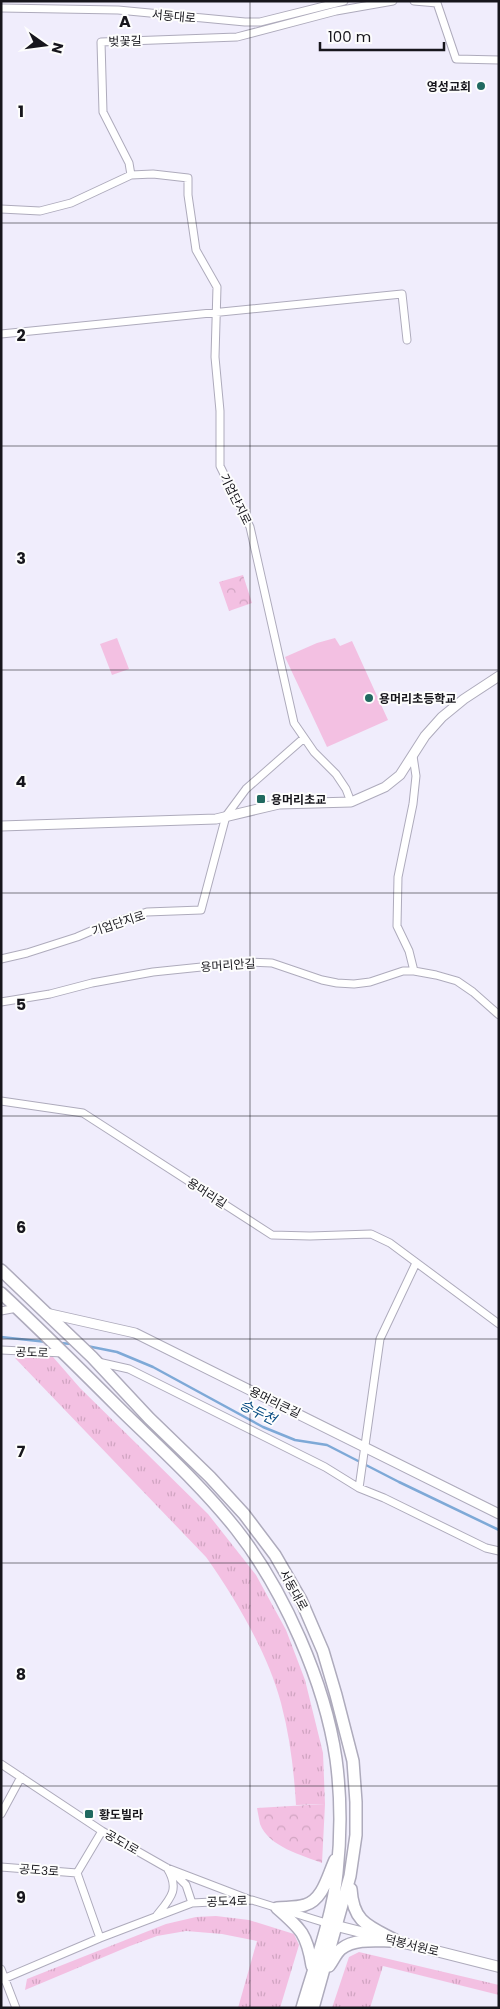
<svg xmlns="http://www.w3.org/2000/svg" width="500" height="2009" viewBox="0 0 500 2009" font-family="Poppins,'Noto Sans KR',sans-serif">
<defs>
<pattern id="grass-tufts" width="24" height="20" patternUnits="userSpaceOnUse" patternTransform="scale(1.25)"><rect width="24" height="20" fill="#f3c0e2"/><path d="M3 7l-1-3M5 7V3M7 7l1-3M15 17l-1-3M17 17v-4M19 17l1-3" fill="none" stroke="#d0a4c1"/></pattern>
<pattern id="park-crowns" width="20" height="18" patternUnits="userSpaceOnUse" patternTransform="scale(1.25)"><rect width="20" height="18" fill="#f3c0e2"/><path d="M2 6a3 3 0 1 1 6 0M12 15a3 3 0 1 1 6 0" fill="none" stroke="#d0a4c1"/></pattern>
</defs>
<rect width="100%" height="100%" fill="#f0edfc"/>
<path fill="url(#grass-tufts)" d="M 53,1357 L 80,1388 L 208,1514 L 256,1575 L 286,1630 L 305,1680 L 323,1753 L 325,1804 L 296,1805 C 294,1771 290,1737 281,1703 C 268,1654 236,1599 206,1557 L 15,1358 Z
M 216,1916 L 249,1920 L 294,1934 L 299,1945 L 280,2008 L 238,2008 L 257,1941 L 222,1934 L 186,1931 L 157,1936 L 130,1946 L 25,1990 L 27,1979 L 166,1924 L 196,1917 Z
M 359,1952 L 499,1985 L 499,1995 L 383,1966 L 370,2008 L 332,2008 L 349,1957 Z"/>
<path fill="url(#park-crowns)" d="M 243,575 L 252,603 L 229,611 L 219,582 Z
M 325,1804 L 322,1863 C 302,1855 269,1847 260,1824 C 259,1819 258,1813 257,1808 Z"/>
<path fill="#f3c0e2" d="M 117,638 L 129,669 L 112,675 L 100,644 Z
M 335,638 L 340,646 L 352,641 L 388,720 L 327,747 L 285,657 L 317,643 Z"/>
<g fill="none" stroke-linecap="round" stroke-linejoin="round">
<path stroke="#7ea9d7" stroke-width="2.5" d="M 1,1337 L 47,1342
M 60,1343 L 72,1344
M 87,1346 L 117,1352 L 153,1367 L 263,1427 L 295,1440 L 327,1445 L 399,1482 L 499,1530"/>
<defs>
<path id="minor" d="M 414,1 L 437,3
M 437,3 L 456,59 L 499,60
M 1,8 L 118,10 L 245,22 L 260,22 L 344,1
M 131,175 L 153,174 L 188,178 L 188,195 L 196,250 L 217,287 L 215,357 L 220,411 L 220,466 L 250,527 L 294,723 L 314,752 L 336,774 L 346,789 L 351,802
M 1,209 L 40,211 L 71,203 L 131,175 L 129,163 L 103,112 L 101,42 L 237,37 L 336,11 L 393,1
M 1,334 L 402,294 L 407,340
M 413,756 L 416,776 L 413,804 L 398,877 L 397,926 L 409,951 L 414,971
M 1,959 L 27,953 L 77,937 L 105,925 L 147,912 L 201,910 L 226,816 L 246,789 L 304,738
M 1,1002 L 50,994 L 92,983 L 153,972 L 250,962 L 272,963 L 322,980 L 337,983 L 354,984 L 370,982 L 403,971 L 414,971 L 436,975 L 457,981 L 473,992 L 499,1015
M 1,1101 L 83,1113 L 272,1235 L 310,1236 L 371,1234 L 390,1243 L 499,1324
M 1,1311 L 17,1308
M 1,1350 L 63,1353
M 98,1362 L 129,1369 L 325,1467 L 359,1488 L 384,1498 L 486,1548 L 499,1551
M 359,1488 L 380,1339 L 416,1263
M 1,1764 L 102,1831 L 167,1868 L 248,1899
M 1,1814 L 21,1777
M 1,1867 L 77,1873 L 102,1831
M 77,1873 L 100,1938
M 175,1874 L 186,1885 L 192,1903
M 157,1915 C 171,1898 180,1889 167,1868
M 1,1969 L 16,2008
M 1,1980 L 100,1938 L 192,1903 L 252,1900 L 326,1923"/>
<path id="tertiary" d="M 1,826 L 216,819 L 279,804 L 351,802 L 385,787 L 400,775 L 425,736 L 442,717 L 464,699 L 499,676
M 46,1313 L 135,1333 L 499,1514"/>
<path id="secondary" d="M 329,1924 L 499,1967"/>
<path id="primary" d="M 1,1270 L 92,1357 L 149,1418 L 210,1477 L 244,1514 L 275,1555 L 301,1600 L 323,1651 L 336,1695 L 353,1761 L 356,1802 L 356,1835 L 350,1876 L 313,2008
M 1,1293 C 42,1331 82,1371 122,1411 C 161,1449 202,1486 236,1529 C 284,1590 325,1683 336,1759 C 341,1796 341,1836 337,1873 C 333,1915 314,1967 302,2008
M 351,1889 C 353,1922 368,1926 395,1940
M 277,1908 C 286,1907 296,1908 305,1905 C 323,1900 328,1875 335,1860
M 277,1908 C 301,1929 307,1934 312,1966
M 329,1966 C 333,1961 336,1953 341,1949 C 355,1938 377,1941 393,1941"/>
</defs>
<use href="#minor" stroke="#aeabbc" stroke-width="9"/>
<use href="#tertiary" stroke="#aeabbc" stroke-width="11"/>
<use href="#secondary" stroke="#aeabbc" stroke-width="12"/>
<use href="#primary" stroke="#aeabbc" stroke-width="14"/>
<use href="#minor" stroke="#fff" stroke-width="7"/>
<use href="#tertiary" stroke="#fff" stroke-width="9"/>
<use href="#secondary" stroke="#fff" stroke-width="10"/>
<use href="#primary" stroke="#fff" stroke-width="11"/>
</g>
<path fill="none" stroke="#17161c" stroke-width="1" stroke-opacity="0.55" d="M 250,1 L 250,2008M 1,223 L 499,223M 1,446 L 499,446M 1,670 L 499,670M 1,893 L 499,893M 1,1116 L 499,1116M 1,1339 L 499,1339M 1,1563 L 499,1563M 1,1786 L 499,1786"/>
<g fill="#206960" stroke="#fdfdfd" stroke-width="2">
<circle cx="481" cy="86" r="5"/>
<circle cx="369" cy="698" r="5"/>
<rect x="256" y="794" width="10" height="10" rx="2.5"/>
<rect x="84" y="1809" width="10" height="10" rx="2.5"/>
</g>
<g text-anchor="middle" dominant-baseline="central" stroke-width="4" stroke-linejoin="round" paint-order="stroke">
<g font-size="12" fill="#17161c" stroke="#fdfdfd">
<text transform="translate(174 16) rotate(5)">서동대로</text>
<text transform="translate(125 41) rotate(-2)">벚꽃길</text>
<text transform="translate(236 499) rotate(64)">기업단지로</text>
<text transform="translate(118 923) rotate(-18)">기업단지로</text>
<text transform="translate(228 965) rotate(-4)">용머리안길</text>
<text transform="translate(207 1193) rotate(33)">용머리길</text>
<text transform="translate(32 1352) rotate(2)">공도로</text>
<text transform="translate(275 1402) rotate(26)">용머리큰길</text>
<text transform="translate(294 1590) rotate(61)">서동대로</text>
<text transform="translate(122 1842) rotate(30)">공도1로</text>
<text transform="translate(39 1870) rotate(4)">공도3로</text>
<text transform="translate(227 1901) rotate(-2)">공도4로</text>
<text transform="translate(412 1945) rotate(14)">덕봉서원로</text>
</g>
<g font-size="12" font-weight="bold" fill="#17161c" stroke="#fdfdfd" text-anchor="start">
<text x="471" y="86" text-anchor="end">영성교회</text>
<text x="379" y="698">용머리초등학교</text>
<text x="271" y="799">용머리초교</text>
<text x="99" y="1814">황도빌라</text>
</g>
<g font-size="14" font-style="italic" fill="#024880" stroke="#fdfdfd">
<text transform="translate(258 1412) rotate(26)">승두천</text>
</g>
</g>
<g font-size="16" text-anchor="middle" font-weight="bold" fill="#17161c" stroke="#fdfdfd" stroke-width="4" stroke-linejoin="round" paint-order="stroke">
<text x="125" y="27">A</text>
<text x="21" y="117">1</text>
<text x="21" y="341">2</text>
<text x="21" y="564">3</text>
<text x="21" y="787">4</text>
<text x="21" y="1010">5</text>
<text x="21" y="1233">6</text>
<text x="21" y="1457">7</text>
<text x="21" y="1680">8</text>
<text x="21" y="1903">9</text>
</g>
<rect width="500" height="2009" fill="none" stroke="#17161c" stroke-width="5"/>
<g transform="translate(45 45) rotate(104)" stroke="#fdfdfd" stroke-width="4" paint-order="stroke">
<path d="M0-4L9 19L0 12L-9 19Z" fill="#17161c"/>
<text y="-8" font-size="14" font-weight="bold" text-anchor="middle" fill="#17161c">N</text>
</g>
<path d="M320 42v8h124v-8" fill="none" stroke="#17161c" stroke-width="2.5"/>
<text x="328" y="42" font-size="15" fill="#17161c" stroke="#fdfdfd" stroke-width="4" paint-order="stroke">100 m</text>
</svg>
